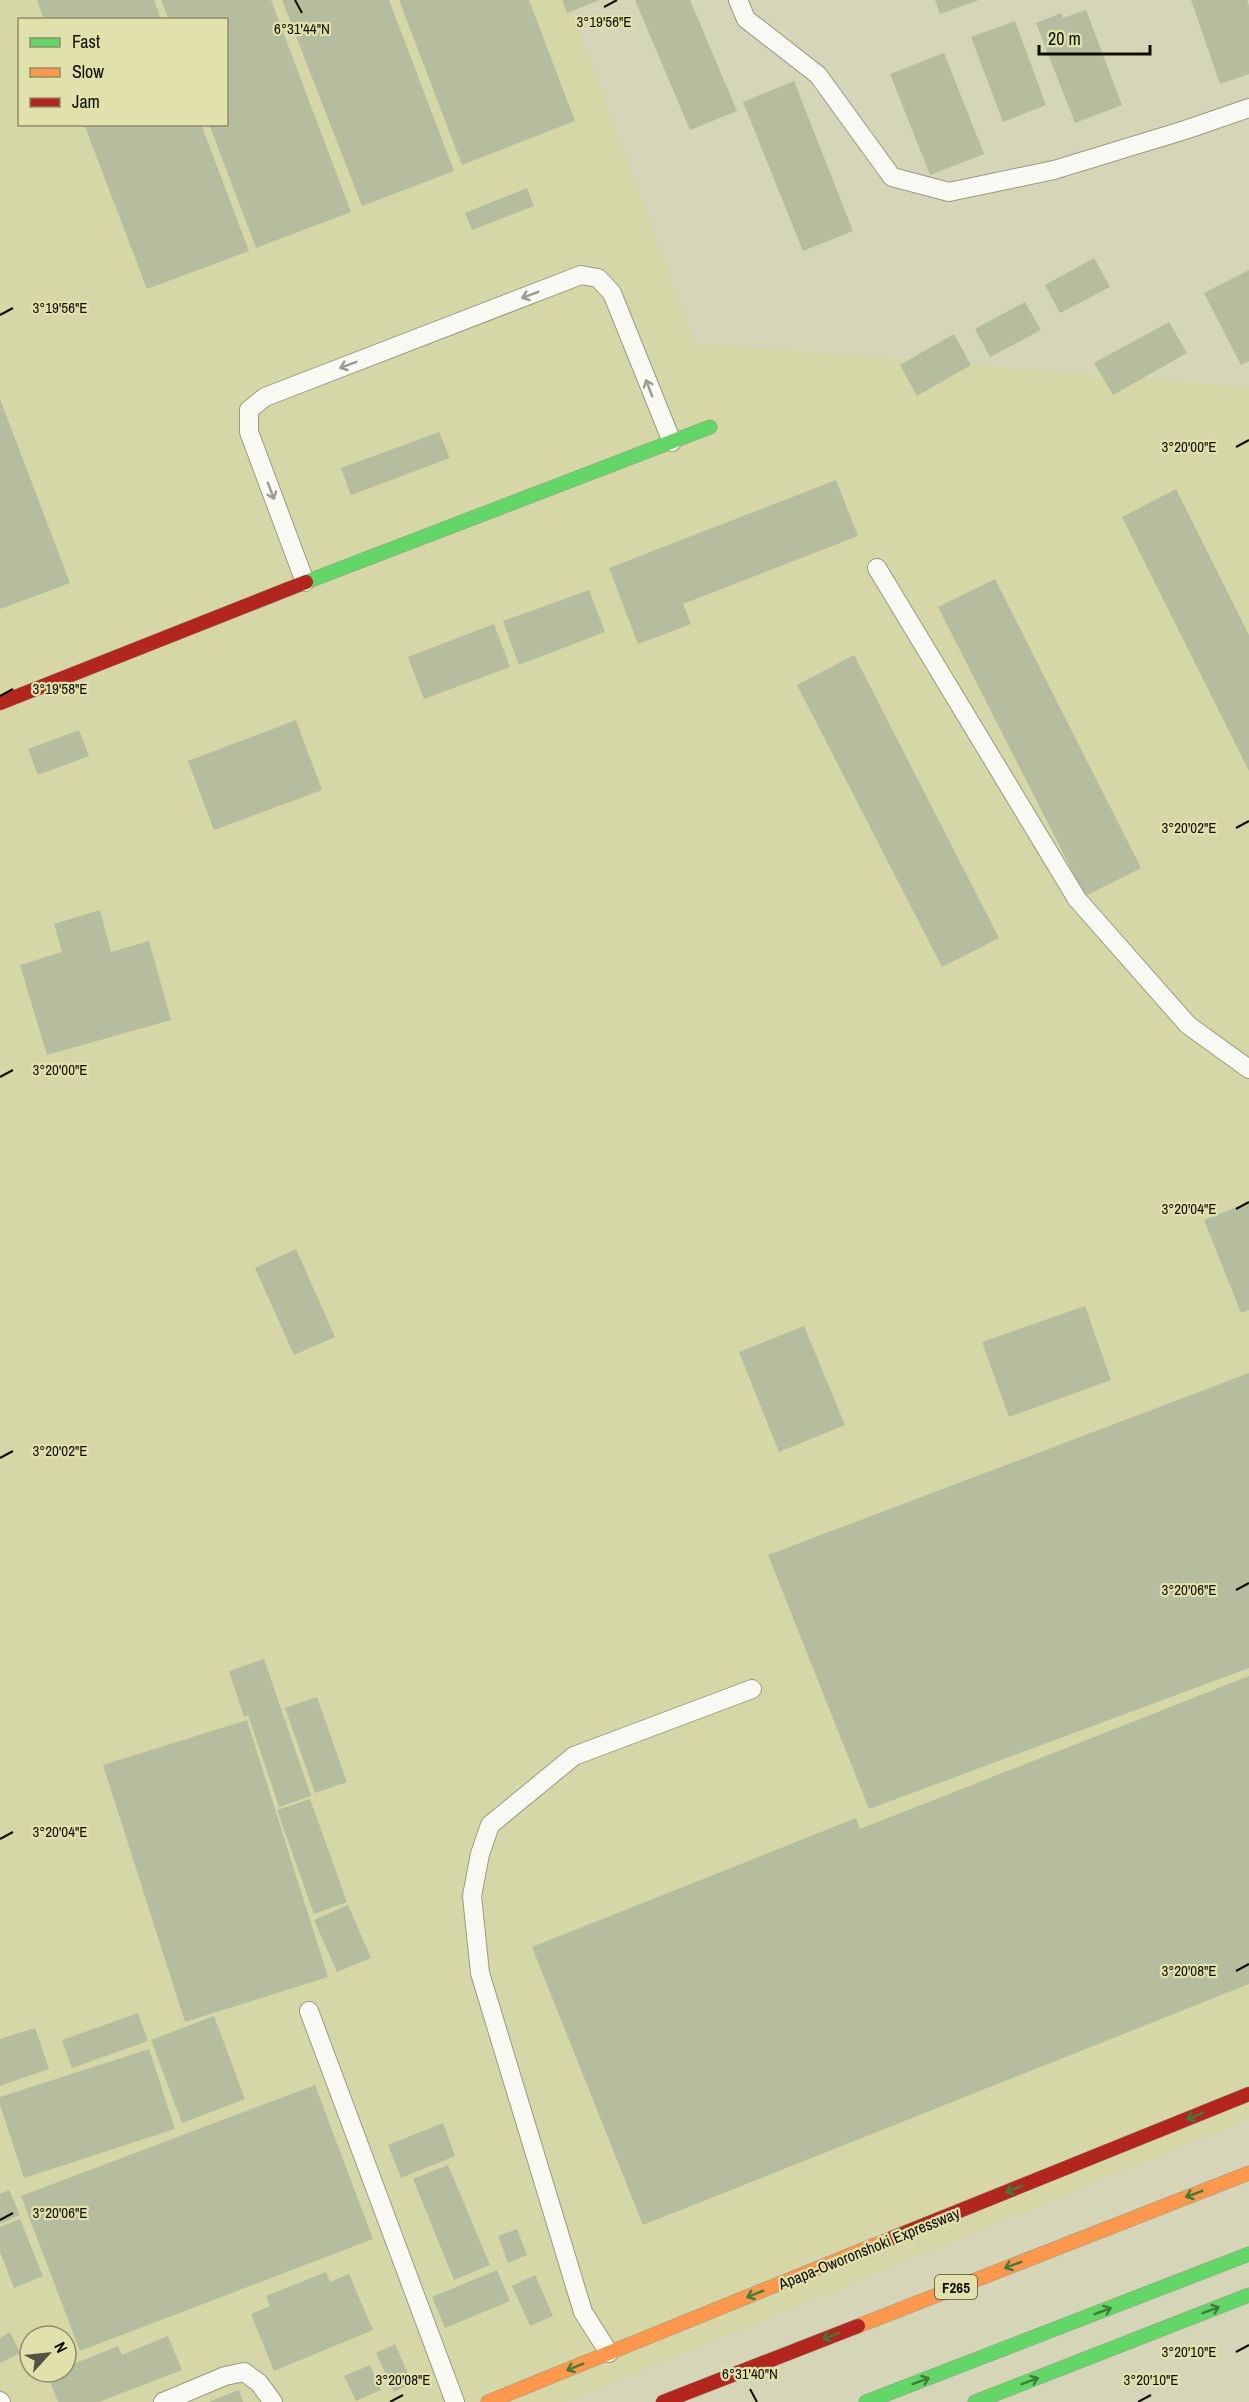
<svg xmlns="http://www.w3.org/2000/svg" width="1249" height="2402" viewBox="0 0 1249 2402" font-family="'Archivo Narrow',sans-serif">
<rect width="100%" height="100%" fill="#d5d5b8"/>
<path fill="#d6d7a7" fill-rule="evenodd" d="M 0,0 L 568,0 L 695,343 L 1249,387 L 1249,2119 L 566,2402 L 0,2402 ZM 20,20 L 226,20 L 226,124 L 20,124 ZM 30,2336 L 66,2336 L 66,2372 L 30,2372 Z"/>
<path fill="#b5bd9e" d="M 37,0 L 154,0 L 161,20 L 44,20 Z
M 161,0 L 271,0 L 351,212 L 256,248 L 209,124 L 226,124 L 226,20 L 169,20 Z
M 282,0 L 389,0 L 454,171 L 362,206 Z
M 399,0 L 529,0 L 575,121 L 462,165 Z
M 562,0 L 600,0 L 567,13 Z
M 635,0 L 690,0 L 737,111 L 690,130 Z
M 935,0 L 979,0 L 940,14 Z
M 1191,0 L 1247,0 L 1249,6 L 1249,74 L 1220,84 Z
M 1086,10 L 1122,105 L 1075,123 L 1036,23 L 1061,13 L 1063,18 Z
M 1015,21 L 1046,105 L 1003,122 L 971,37 Z
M 944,53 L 984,154 L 930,175 L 890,74 Z
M 794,81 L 853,231 L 803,251 L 743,102 Z
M 84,124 L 201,124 L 249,251 L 147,289 Z
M 527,188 L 534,206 L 472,230 L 465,213 Z
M 1094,258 L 1110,287 L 1060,313 L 1045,285 Z
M 1249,270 L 1249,361 L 1241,365 L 1204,293 Z
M 1025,302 L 1041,330 L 990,357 L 975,329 Z
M 1169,322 L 1187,353 L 1113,395 L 1094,363 Z
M 954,334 L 971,365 L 917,396 L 900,365 Z
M 0,399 L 70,583 L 0,609 Z
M 439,432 L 450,458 L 351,495 L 341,468 Z
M 836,480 L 858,536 L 683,604 L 691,624 L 638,644 L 609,568 Z
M 1176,489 L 1249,635 L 1249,771 L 1122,517 Z
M 995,579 L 1141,868 L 1085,896 L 938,607 Z
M 589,590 L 605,632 L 519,665 L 503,621 Z
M 494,624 L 510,667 L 424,699 L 408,657 Z
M 854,655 L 999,938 L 942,967 L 797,685 Z
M 296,720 L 322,790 L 214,830 L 188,761 Z
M 79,730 L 89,756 L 38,775 L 28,749 Z
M 100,910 L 111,952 L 149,941 L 171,1020 L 47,1055 L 20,965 L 62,952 L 54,924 Z
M 1249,1202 L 1249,1310 L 1241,1313 L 1204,1220 Z
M 296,1249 L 335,1337 L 294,1355 L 255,1268 Z
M 1085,1306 L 1111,1380 L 1009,1417 L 982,1342 Z
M 804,1326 L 845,1425 L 779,1452 L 739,1352 Z
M 1249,1373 L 1249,1668 L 869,1809 L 768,1555 Z
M 264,1659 L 311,1796 L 279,1807 L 248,1715 L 244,1717 L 229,1671 Z
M 1249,1676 L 1249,1984 L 643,2225 L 532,1947 L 856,1818 L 860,1829 Z
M 317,1697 L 347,1782 L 315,1793 L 285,1708 Z
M 247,1720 L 328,1977 L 185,2022 L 103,1765 Z
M 310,1799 L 347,1902 L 314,1914 L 277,1810 Z
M 348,1905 L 371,1958 L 337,1972 L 314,1920 Z
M 138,2013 L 148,2041 L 72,2068 L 62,2040 Z
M 214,2016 L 245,2099 L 182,2123 L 151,2040 Z
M 35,2028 L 49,2069 L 0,2086 L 0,2039 Z
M 149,2049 L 175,2129 L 24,2178 L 0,2105 L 0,2097 Z
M 315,2085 L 373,2239 L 80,2351 L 21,2196 Z
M 443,2123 L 455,2156 L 401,2178 L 388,2145 Z
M 448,2165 L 490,2265 L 454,2280 L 413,2179 Z
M 9,2190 L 20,2215 L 0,2224 L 0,2194 Z
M 20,2219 L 43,2276 L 14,2288 L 0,2252 L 0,2227 Z
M 517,2229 L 527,2255 L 508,2263 L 498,2236 Z
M 497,2270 L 510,2301 L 445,2328 L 432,2297 Z
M 326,2272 L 330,2282 L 349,2274 L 373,2330 L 274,2371 L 251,2314 L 270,2306 L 266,2296 Z
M 535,2275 L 553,2316 L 530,2326 L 512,2286 Z
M 10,2332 L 20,2353 L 0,2363 L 0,2338 Z
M 168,2336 L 182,2370 L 99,2402 L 58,2402 L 47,2374 L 66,2372 L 66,2367 L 118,2346 L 122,2355 Z
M 395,2344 L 412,2383 L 394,2392 L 376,2353 Z
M 370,2365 L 381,2390 L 356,2401 L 344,2376 Z
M 239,2390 L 243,2402 L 208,2402 Z"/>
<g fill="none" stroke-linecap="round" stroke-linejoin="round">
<defs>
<path id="lane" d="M 738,0 L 746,19 L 818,75 L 892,177 L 949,192 L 1054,170 L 1185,130 L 1249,108
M 877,568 L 1077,899 L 1188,1025 L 1249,1069
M 305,582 L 249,432 L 249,410 L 265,397 L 581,275 L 598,278 L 612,293 L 672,442
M 309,2011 L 455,2402
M 609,2353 L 583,2312 L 480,1973 L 472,1896 L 480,1854 L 490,1825 L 574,1756 L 752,1689
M 0,2401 L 1,2402
M 163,2402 L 225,2376 L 244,2372 L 259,2383 L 273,2402"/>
<path id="fast" d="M 306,582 L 710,427
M 866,2402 L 1249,2254
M 975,2402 L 1249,2295"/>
<path id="slow" d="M 858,2326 L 1249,2173
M 488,2402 L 892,2238"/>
<path id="jam" d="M 0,703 L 306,582
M 892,2238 L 1249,2094
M 663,2402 L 858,2326"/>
</defs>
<use href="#lane" stroke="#9a9a83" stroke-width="20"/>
<use href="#fast" stroke="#9a9a83" stroke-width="15"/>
<use href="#slow" stroke="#9a9a83" stroke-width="15"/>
<use href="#jam" stroke="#9a9a83" stroke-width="15"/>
<use href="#lane" stroke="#f9f9f4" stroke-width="18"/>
<use href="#fast" stroke="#63d668" stroke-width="14"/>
<use href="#slow" stroke="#ff974d" stroke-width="14"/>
<use href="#jam" stroke="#b3261e" stroke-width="14"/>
</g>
<defs><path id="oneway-shaft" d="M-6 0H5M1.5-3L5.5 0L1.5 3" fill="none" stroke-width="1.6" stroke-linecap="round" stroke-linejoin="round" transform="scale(1.5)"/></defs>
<g stroke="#9b9b92">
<use href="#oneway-shaft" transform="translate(530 295) rotate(159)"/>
<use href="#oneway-shaft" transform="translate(348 365) rotate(159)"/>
<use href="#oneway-shaft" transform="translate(649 388) rotate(-111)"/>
<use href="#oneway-shaft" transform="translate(271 491) rotate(69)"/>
</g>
<g stroke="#3d7c39">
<use href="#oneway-shaft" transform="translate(1195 2116) rotate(158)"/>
<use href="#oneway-shaft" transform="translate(1014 2189) rotate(158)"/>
<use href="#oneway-shaft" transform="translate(1194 2194) rotate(159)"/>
<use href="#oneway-shaft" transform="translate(1013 2265) rotate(159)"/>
<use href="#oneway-shaft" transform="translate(755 2294) rotate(158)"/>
<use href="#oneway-shaft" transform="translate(1211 2310) rotate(-21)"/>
<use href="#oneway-shaft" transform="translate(1103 2311) rotate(-21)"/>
<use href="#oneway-shaft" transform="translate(831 2336) rotate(159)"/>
<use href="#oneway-shaft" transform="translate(575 2367) rotate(158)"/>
<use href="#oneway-shaft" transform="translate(921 2381) rotate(-21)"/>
<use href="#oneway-shaft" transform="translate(1030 2381) rotate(-21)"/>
</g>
<path fill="none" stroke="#0f0f00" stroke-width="2" d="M 295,0 L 302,13M 604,7 L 617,0M 0,315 L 13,308M 1236,447 L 1249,440M 0,696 L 13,689M 1236,828 L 1249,821M 0,1077 L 13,1070M 1236,1209 L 1249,1202M 0,1458 L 13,1451M 1236,1590 L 1249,1583M 0,1839 L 13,1832M 1236,1971 L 1249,1964M 0,2220 L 13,2213M 1236,2352 L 1249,2345M 750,2389 L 757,2402M 390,2402 L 403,2395M 1138,2402 L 1151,2395"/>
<g text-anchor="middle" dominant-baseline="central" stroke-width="4.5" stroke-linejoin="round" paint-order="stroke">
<rect fill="#e1e2ab" stroke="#4e4e33" stroke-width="1.5" x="935" y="2275" width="42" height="24" rx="4.5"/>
<g font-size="15" font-weight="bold" fill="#0f0f00">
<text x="956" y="2287">F265</text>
</g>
<g font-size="16" fill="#0f0f00" stroke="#e1e2ab">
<text transform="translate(869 2248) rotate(-22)">Apapa-Oworonshoki Expressway</text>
</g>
</g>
<g font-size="15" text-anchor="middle" fill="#0f0f00" stroke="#e1e2ab" stroke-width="4.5" stroke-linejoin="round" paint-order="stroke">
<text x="604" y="27">3°19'56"E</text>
<text x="302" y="34">6°31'44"N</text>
<text x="60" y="313">3°19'56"E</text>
<text x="1189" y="452">3°20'00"E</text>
<text x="60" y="694">3°19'58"E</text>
<text x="1189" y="833">3°20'02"E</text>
<text x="60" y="1075">3°20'00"E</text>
<text x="1189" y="1214">3°20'04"E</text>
<text x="60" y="1456">3°20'02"E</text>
<text x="1189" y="1595">3°20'06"E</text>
<text x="60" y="1837">3°20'04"E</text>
<text x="1189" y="1976">3°20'08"E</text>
<text x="60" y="2218">3°20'06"E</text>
<text x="1189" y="2357">3°20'10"E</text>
<text x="750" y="2379">6°31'40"N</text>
<text x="403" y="2385">3°20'08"E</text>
<text x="1151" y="2385">3°20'10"E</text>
</g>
<rect x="18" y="18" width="210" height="108" fill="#e1e2ab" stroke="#8d8e67" stroke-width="1.5"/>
<rect x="30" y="38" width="30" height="9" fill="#63d668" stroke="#8d8e67" stroke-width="1.5"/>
<text x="72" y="48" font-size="18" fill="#0f0f00">Fast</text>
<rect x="30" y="68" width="30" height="9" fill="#ff974d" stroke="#8d8e67" stroke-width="1.5"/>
<text x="72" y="78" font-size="18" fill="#0f0f00">Slow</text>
<rect x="30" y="98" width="30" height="9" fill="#b3261e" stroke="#8d8e67" stroke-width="1.5"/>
<text x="72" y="108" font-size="18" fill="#0f0f00">Jam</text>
<g transform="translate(48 2354) rotate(63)"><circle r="28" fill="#e1e2ab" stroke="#8d8e67" stroke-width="1.5"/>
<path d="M0-4.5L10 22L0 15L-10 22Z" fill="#545440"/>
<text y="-9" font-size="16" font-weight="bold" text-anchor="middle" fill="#0f0f00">N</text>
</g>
<path d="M1039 45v9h111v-9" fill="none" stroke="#0f0f00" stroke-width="3"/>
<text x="1048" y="45" font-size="18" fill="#0f0f00" stroke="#e1e2ab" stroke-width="4.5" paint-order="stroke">20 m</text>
</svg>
